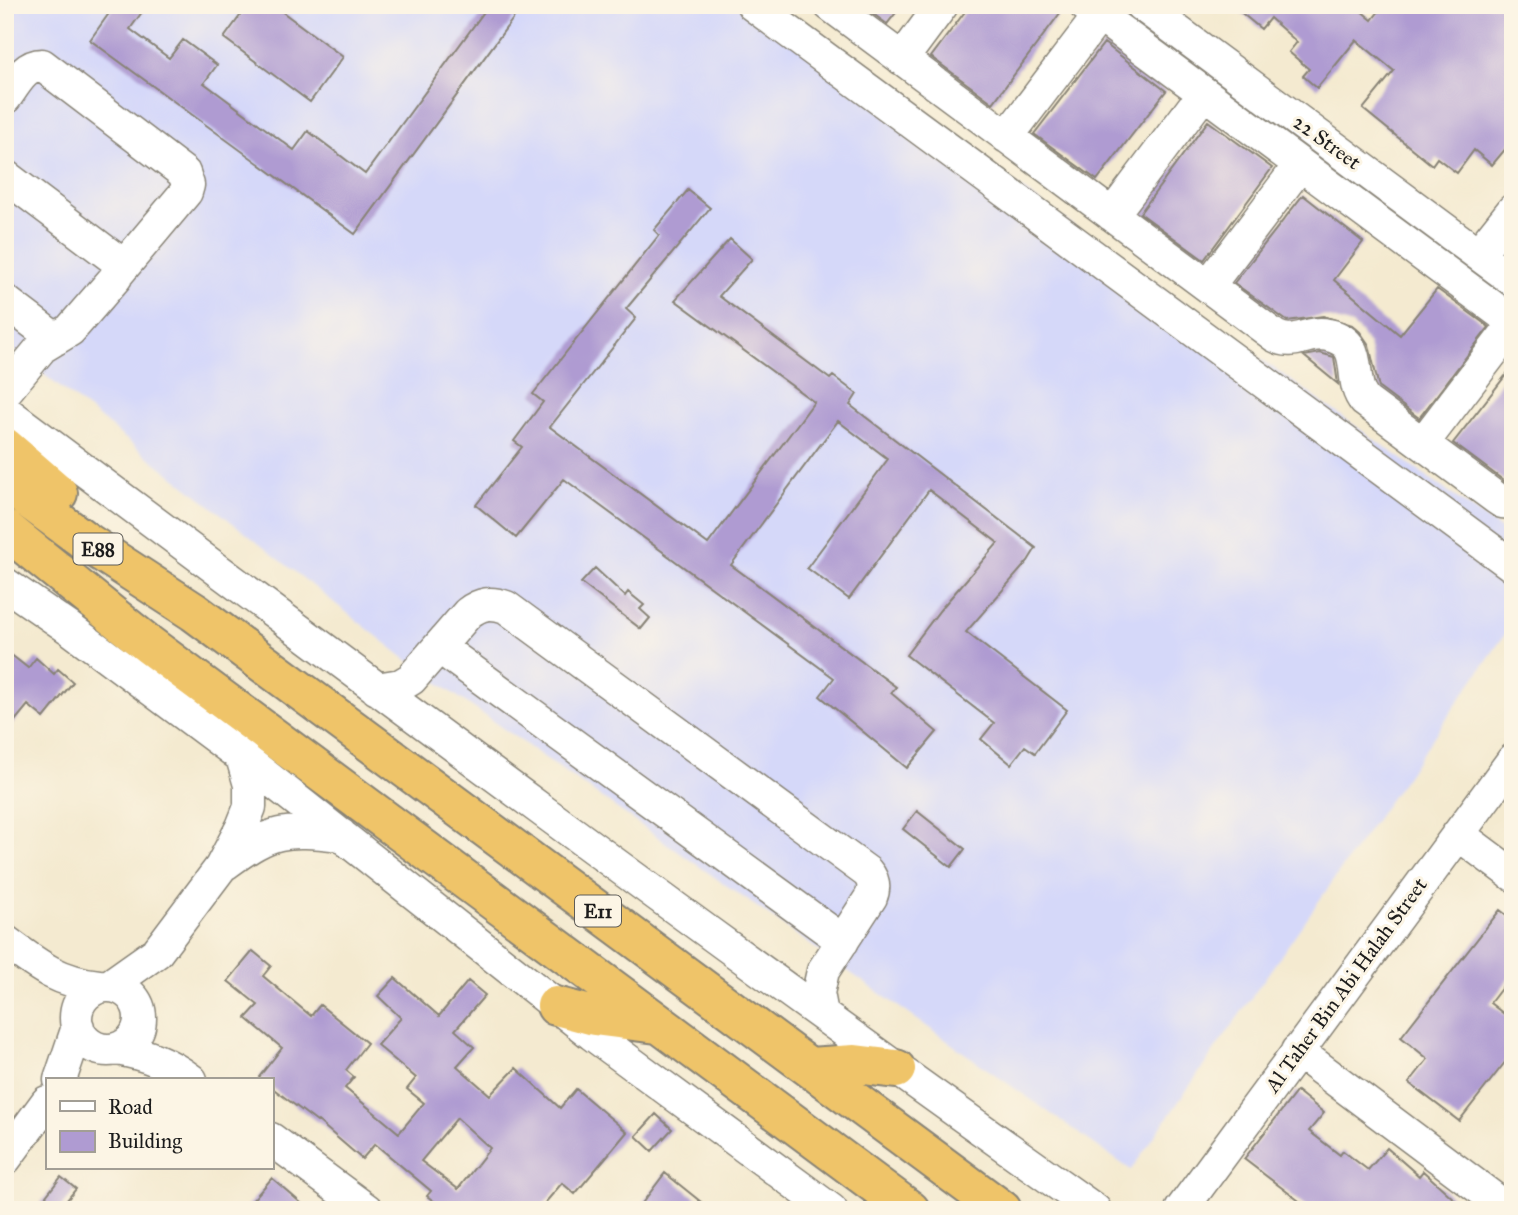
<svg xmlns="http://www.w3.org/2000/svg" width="1518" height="1215" viewBox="0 0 1518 1215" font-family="'IM FELL Great Primer',serif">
<rect width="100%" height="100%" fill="#fcf5e5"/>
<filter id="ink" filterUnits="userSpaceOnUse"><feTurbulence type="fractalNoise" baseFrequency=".0143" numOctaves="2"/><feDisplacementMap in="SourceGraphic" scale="14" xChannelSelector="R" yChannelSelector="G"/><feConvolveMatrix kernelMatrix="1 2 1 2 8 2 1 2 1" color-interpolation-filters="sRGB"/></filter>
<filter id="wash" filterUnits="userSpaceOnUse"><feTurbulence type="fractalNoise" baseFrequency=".00686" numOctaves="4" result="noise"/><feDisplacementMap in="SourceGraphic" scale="28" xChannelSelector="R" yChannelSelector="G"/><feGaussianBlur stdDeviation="1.57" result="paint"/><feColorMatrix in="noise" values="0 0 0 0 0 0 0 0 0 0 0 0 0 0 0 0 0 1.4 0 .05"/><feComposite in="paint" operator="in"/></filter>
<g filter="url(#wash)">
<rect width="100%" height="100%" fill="#f4ead0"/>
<path fill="#d5d8f9" d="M 5,5 L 763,5 L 1513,538 L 1513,623 L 1131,1170 L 420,670 L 5,344 Z"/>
<g id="blocks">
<path fill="#af9bd2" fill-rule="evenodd" d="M 115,5 L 147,5 L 130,29 L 169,58 L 183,40 L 217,65 L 204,83 L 294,150 L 308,131 L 365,174 L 489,5 L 523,5 L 355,234 L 90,40 Z
M 248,5 L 273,5 L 343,57 L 310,102 L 224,38 Z
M 861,5 L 902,5 L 887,24 Z
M 970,5 L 1066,5 L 993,103 L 931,57 Z
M 1232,5 L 1354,5 L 1372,20 L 1384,5 L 1513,5 L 1513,140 L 1492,165 L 1474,150 L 1457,173 L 1437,158 L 1432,165 L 1363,109 L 1394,71 L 1356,40 L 1317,88 L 1303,76 L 1309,69 L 1289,52 L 1297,42 L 1270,18 L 1261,29 Z
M 1104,43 L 1166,91 L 1097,180 L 1034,134 Z
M 1208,121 L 1272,168 L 1204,260 L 1140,213 Z
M 688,190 L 710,208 L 626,309 L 636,318 L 550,427 L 708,544 L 814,402 L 675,300 L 730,239 L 752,259 L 719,296 L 830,379 L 833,376 L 857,394 L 850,405 L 1036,548 L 1028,561 L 966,632 L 1067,710 L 1035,753 L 1025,746 L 1011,764 L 981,739 L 994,723 L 906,655 L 940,610 L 998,543 L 929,490 L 849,599 L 807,568 L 888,459 L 838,421 L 731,565 L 896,687 L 891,693 L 937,732 L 907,768 L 820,696 L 834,678 L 564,479 L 516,538 L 476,505 L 522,447 L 514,441 L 543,402 L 533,394 L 659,235 L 654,230 Z
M 1303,195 L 1363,242 L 1334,280 L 1400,335 L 1437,289 L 1489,327 L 1419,418 L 1379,388 L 1369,345 L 1360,332 L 1352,325 L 1323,316 L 1287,321 L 1234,283 Z
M 1320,353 L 1334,357 L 1338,384 L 1304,356 Z
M 1513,366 L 1513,485 L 1507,483 L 1453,443 Z
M 595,568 L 625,596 L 628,592 L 644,605 L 640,609 L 650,618 L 641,629 L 581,583 Z
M 5,650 L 28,668 L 36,658 L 54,674 L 58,669 L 73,682 L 44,718 L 28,705 L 5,733 Z
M 917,811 L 965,849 L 951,867 L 903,829 Z
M 1500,910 L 1513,920 L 1513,973 L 1490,1003 L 1513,1021 L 1513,1052 L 1459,1121 L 1409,1083 L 1428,1059 L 1401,1037 Z
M 253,951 L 271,966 L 263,976 L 311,1016 L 320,1005 L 367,1043 L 346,1070 L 354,1077 L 345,1088 L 399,1133 L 424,1103 L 407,1089 L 416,1078 L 377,1045 L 401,1018 L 378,996 L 395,978 L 439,1016 L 468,981 L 485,995 L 455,1030 L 474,1047 L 457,1066 L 490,1095 L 516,1068 L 560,1108 L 576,1089 L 627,1132 L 575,1194 L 562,1183 L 539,1210 L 442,1210 L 443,1208 L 427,1196 L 431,1191 L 375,1144 L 362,1159 L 318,1121 L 317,1122 L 271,1087 L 271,1080 L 263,1080 L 259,1077 L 282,1048 L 246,1018 L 258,1005 L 228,981 ZM 457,1118 L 490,1148 L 458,1189 L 421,1161 Z
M 1297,1091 L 1324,1113 L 1309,1131 L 1340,1155 L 1343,1151 L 1368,1170 L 1387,1148 L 1419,1176 L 1423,1171 L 1466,1210 L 1311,1210 L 1244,1159 Z
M 656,1114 L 672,1129 L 652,1151 L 636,1136 Z
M 665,1173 L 711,1210 L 637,1210 Z
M 61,1177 L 76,1189 L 59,1210 L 35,1210 Z
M 272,1178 L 309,1210 L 244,1210 Z"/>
</g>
</g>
<g filter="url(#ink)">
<use href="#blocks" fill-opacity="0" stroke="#888376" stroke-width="2"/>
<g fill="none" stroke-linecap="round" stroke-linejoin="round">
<defs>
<path id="minor" d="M 753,5 L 1513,566
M 830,5 L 1275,336 C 1295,347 1308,330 1328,335 C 1368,343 1346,379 1365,401 L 1496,498 L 1502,502 L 1513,503
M 1085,5 L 1513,322
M 1142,5 L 1513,280
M 902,59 L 942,5
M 5,98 C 15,85 24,65 42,65 L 184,173 L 188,185 L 186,192 L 118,273
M 1007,137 L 1099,16
M 5,176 L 115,259 L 118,267 L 116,277 L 70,330 L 42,347 L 5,392
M 1112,215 L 1204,93
M 1478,254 L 1513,210
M 1208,286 L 1300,165
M 5,301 L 55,339
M 5,411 C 366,681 727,950 1095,1210
M 1423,443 L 1513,325
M 5,584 L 69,628 L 242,757 L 592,1034 L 831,1210
M 439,647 L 843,941
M 377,689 L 401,685 L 411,679 L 468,613 C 481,603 491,602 506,607 L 867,872 C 874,880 875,887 871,897 L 823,971 L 818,993 L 822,1014
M 1458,834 L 1513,875
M 225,864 C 272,829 284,829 341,835
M 5,941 C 37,965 58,982 99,986
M 109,986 L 157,952 L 221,867 L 242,827 L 250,807 L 250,785 L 242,757
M76 1018a32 32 0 1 1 64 0a32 32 0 1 1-64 0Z
M 117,1049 C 146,1054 168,1063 191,1080
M 1297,1051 L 1509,1210
M 60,1080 L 78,1027
M 271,1139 L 367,1210
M 5,1159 L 47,1102
M 1181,1210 L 1513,760"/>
<path id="highway" d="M 5,447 L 58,493
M 5,482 L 88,543 L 194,612 L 1002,1210
M 5,529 L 149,645 L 910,1210
M 556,1006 L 594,1016 L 657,1024
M 809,1067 L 855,1064 L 896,1069"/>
</defs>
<use href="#minor" stroke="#888376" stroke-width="35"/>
<use href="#highway" stroke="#888376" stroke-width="42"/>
<use href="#minor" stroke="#fff" stroke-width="32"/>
<use href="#highway" stroke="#efc469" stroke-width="38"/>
</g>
</g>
<g text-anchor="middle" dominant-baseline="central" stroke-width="6" stroke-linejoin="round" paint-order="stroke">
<g fill="#fcf5e5" stroke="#5f5d58" stroke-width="2">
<rect x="73.5" y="533.5" width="49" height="31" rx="5"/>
<rect x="575" y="895.5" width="46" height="31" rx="5"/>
</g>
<g font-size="19" font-weight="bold" fill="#1c1c1c">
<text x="98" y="549">E88</text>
<text x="598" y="911">E11</text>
</g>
<g font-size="21" fill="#1c1c1c" stroke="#fcf5e5">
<text transform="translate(1327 142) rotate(36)">22 Street</text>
<text transform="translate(1346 985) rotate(-54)">Al Taher Bin Abi Halah Street</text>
</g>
</g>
<rect width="1518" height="1215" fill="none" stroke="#fcf5e5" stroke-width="28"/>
<rect x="46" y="1078" width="228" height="91" fill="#fcf5e5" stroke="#a29e95" stroke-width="2"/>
<rect x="60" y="1101" width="35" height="10" fill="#ffffff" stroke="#a29e95" stroke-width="2"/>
<text x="108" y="1114" font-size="21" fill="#1c1c1c">Road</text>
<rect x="60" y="1131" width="35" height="21" fill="#af9bd2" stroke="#a29e95" stroke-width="2"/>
<text x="108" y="1148" font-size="21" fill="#1c1c1c">Building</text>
</svg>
